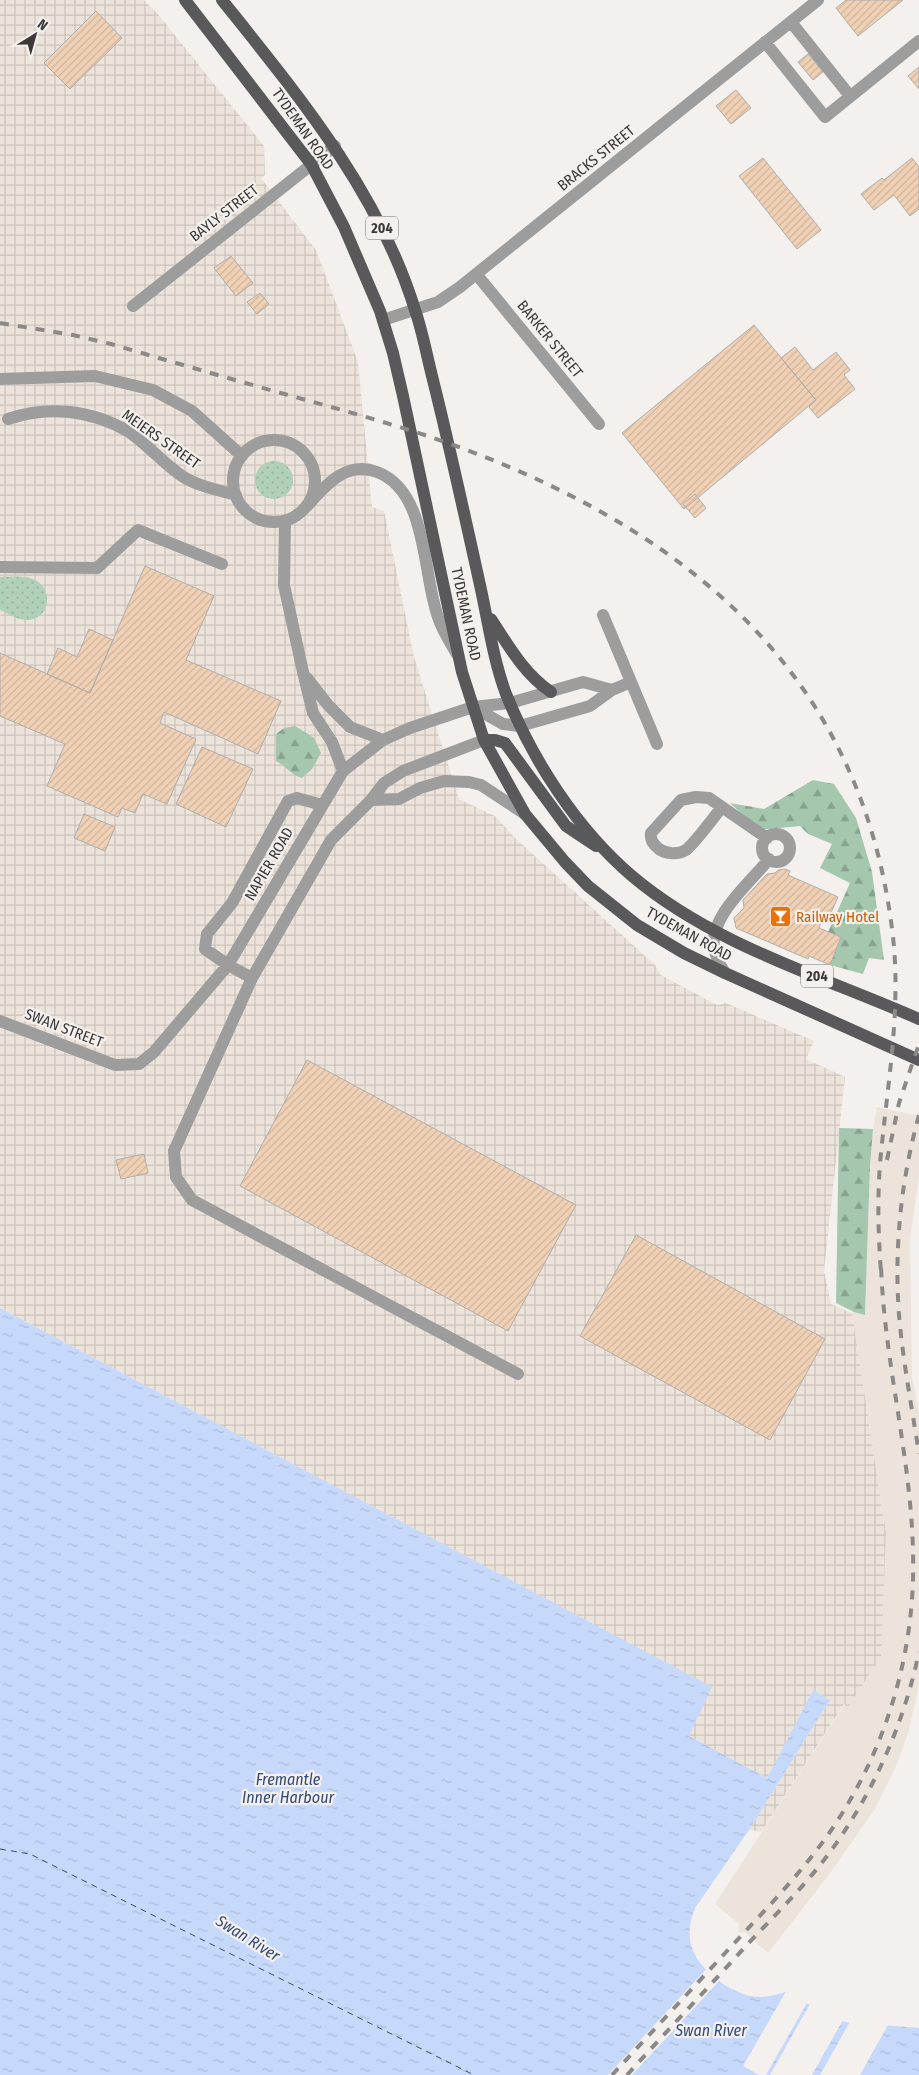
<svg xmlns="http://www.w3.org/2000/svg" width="919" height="2075" viewBox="0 0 919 2075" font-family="'Fira Sans Condensed',sans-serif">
<defs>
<pattern id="industrial-grid" width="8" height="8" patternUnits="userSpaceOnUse" patternTransform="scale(1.25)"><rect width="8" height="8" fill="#ece3db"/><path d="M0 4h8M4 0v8" fill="none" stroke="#cbc4bd"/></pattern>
<pattern id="grass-dots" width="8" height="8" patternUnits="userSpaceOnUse" patternTransform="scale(1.25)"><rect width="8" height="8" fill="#b1d0b8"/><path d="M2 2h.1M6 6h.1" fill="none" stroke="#99b39f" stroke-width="1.8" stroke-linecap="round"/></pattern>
<pattern id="forest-firs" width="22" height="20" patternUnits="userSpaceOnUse" patternTransform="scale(1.25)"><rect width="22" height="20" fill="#a5c7ae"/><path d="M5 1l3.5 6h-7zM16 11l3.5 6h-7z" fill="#87a38f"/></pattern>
<pattern id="water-ripples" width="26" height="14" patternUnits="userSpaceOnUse" patternTransform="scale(1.25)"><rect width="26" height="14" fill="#c7d9fb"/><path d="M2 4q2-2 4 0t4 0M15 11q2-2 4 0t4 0" fill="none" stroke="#acbbd8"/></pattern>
<pattern id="building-hatch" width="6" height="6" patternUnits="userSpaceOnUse" patternTransform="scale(1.25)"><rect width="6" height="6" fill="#f0d1b5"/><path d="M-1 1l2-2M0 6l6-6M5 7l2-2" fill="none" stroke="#cfb49c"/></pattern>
</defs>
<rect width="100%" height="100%" fill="#f3f0ee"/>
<path fill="#ece3db" d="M 877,1107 L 919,1116 L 919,1175 L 910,1239 L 912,1378 L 919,1412 L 919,1685 L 909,1730 L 897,1764 L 875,1809 L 828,1876 L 768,1953 L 743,1931 L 740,1933 L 738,1930 L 739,1924 L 715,1904 L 844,1705 L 849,1706 L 886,1533 L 852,1313 L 854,1312 L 865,1314 L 870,1166 L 873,1129 Z"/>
<path fill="url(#industrial-grid)" d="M 0,0 L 144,0 L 157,13 L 264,146 L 265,175 L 261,178 L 316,250 L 358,362 L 372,507 L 384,511 L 414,657 L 459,799 L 495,816 L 514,837 L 655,965 L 661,975 L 717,1005 L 726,1003 L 814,1041 L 806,1059 L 845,1077 L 824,1271 L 831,1304 L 852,1313 L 886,1533 L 881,1657 L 848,1707 L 844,1704 L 761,1832 L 749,1830 L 830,1700 L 813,1690 L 767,1778 L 689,1736 L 711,1687 L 0,1308 Z"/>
<path fill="url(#grass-dots)" d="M255 480a19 19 0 1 1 38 0a19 19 0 1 1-38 0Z
M 0,577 C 11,577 25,575 35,580 C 53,588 51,618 29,620 C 19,621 9,614 0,610 Z"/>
<path fill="url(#forest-firs)" d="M 295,726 L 314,738 L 321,753 L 312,769 L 302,778 C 291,775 286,766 276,761 L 276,734 L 284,728 Z
M 813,780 L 834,784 L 856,818 L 872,872 L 884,960 L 869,958 L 863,974 L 830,965 L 841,937 L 828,932 L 850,883 L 820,868 L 832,844 L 808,834 L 800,826 L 759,830 L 730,803 L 764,809 Z
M 839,1128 L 873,1129 L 870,1166 L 865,1315 L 854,1312 L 836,1303 Z"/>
<path fill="url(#water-ripples)" d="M 0,1308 L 712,1687 L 689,1736 L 767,1778 L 813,1690 L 830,1700 L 749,1830 L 695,1908 C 682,1940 693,1961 719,1981 C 731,1990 748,1998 763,1997 C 776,1996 788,1991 800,1986 L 806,2003 L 845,2022 L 919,2028 L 919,2075 L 0,2075 Z"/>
<path fill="#f3f0ee" d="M 707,1968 L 721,1979 L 632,2075 L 608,2075 Z
M 801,1984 L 808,2001 L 766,2075 L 759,2075 L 743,2066 L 788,1988 Z
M 811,2002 L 844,2018 L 812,2075 L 770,2075 Z
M 851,2020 L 889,2023 L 860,2075 L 820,2075 Z"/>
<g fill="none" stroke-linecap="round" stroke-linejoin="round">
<path stroke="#334a77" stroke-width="1" stroke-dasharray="6 5" stroke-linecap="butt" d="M 0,1849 L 30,1854 L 474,2075"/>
</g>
<path fill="url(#building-hatch)" stroke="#b0aeac" d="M 846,0 L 903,0 L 858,36 L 836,8 Z
M 96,11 L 122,38 L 70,89 L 44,63 Z
M 808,54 L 823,72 L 813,80 L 798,62 Z
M 919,67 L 919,89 L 908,76 Z
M 736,90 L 751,108 L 731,124 L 716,106 Z
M 763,158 L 821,230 L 797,249 L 739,176 Z
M 912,158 L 919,167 L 919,209 L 910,216 L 894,195 L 874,210 L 861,194 L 882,178 L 884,180 Z
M 231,256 L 253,283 L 236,296 L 214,268 Z
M 260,293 L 269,304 L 257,314 L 247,302 Z
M 754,325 L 816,400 L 684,509 L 622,433 Z
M 795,347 L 813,370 L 836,352 L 850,370 L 844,375 L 855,389 L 818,418 L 809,407 L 816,400 L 781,358 Z
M 695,494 L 706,508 L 695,518 L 683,504 Z
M 145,566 L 214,596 L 186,660 L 281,701 L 258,754 L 164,712 L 160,723 L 196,739 L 167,804 L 143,794 L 135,813 L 122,808 L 118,817 L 47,786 L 65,744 L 0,716 L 0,653 L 90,693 Z
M 89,629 L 113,640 L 90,693 L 47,674 L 58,648 L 77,657 Z
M 202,747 L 253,769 L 226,827 L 176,804 Z
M 84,814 L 115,827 L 105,851 L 74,838 Z
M 785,869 L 790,871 L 788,875 L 838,897 L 830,915 L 825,913 L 819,928 L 841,937 L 830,965 L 809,956 L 808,959 L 736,928 L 734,918 L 744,908 L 743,900 L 767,874 L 775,873 L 778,870 Z
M 307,1060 L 576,1205 L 508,1331 L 240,1186 Z
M 144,1154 L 148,1173 L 121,1179 L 116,1160 Z
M 636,1235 L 825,1339 L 770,1440 L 580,1336 Z"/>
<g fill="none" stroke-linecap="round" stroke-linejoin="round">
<path stroke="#9d9d9e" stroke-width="12" d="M 791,22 L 850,96
M 765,42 L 825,117 L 919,41
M 477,275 L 599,424
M 133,306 L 335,146
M 383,320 L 438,302 L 460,287 L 818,0
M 0,379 L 95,376 L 153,390 L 192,411 L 242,456
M 8,419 C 47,405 93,410 129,432 C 148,445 163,463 182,476 C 197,486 218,490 236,495
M233 481a41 41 0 1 1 82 0a41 41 0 1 1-82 0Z
M 307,506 C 325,486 346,460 377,472 C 428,491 422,573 438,617 C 442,630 450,642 457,654
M 285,521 L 284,585 L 303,672 L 313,713 L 332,742 L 343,771
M 0,567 L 97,568 L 138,530 L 222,564
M 603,615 L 657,744
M 307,678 L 328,705 L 350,727 L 383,740
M 473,707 L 503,724 L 520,726 L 590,706 L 612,690 L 631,682
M 484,740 L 403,771 L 384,783 L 371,800 L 331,840 L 252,978 L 174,1151 L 176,1177 L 192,1200 L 518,1374
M 371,800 L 399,799 L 420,788 L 444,781 L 469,782 L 481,785 L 525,814
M 722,807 C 714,817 695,843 686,850 C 678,855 666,854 659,849 C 653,844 650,840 651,833 L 681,800 L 696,797 L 709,798 L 767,838
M762 848a14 14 0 1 1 28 0a14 14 0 1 1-28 0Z
M 725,973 C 720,965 716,957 714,948 C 709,916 751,882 769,859
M 252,978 L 228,965 L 205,949 L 207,934 L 232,903 L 288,801 L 297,798 L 322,805
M 0,1021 L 115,1065 L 139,1064 L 154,1052 L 228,965 L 343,771 L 383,740 L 410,728 L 473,707 L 510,703 L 583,682 L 612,690"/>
<path stroke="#59595c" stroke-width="12" d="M 185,0 L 311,164 L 344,227 L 380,311 L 393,353 L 403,396 L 462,672 L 484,740 L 525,814 L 565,862 L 588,886 L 637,925 L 684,953 L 725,973 L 919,1060
M 222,0 C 298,95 379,192 415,310 C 423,333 427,357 433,380 C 450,448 465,517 480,585 C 488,621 493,659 506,694 C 533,761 577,829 632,876 C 715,946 822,976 919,1019
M 491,619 C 508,645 524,674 551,692
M 484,740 L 495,740 L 505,743 L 566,826 L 596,846"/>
<path stroke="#8b8988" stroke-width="4" stroke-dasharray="9 9" stroke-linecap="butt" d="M 0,323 L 73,335 L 111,344 C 176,363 241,382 306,400 C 360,415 414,430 467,450 C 697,537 864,681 893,937 C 901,1009 888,1081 881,1153 C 877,1193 878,1232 881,1272
M 919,1115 C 901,1180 894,1247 899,1315 C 903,1362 912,1408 919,1454
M 887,1160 L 899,1103 L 919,1044
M 612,2075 C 650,2034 689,1992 727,1951 C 763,1912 802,1873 832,1829 C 887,1748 916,1650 913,1552 C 911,1456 884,1361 881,1265
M 627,2075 C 666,2032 706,1990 745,1947 C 775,1915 807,1884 833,1848 C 875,1789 904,1723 919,1652"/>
</g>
<defs>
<symbol id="bar-square" viewBox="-11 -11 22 22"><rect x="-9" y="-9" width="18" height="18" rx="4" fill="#e8710a" stroke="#f3f0ee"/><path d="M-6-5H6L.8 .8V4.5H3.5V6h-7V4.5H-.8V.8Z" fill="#fff"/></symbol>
</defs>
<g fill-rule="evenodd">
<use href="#bar-square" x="768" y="904" width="25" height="25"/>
</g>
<g text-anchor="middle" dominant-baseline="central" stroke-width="4.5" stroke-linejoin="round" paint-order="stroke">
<g fill="#f3f0ee" stroke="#72706f" stroke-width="1">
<rect x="366" y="216.5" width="32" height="23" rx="4"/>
<rect x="801" y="964.5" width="32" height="23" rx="4"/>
</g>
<g font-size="14" font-weight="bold" fill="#3a3938">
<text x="382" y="228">204</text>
<text x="817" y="976">204</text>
</g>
<g font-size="15" fill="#3a3938" stroke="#f3f0ee">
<text transform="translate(303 129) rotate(55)">TYDEMAN ROAD</text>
<text transform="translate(596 158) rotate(-39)">BRACKS STREET</text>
<text transform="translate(224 213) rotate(-38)">BAYLY STREET</text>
<text transform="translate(550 339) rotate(51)">BARKER STREET</text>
<text transform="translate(161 439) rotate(35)">MEIERS STREET</text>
<text transform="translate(466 614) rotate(78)">TYDEMAN ROAD</text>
<text transform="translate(269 864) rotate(-60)">NAPIER ROAD</text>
<text transform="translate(689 934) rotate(29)">TYDEMAN ROAD</text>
<text transform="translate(64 1028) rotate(21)">SWAN STREET</text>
</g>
<g font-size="15" fill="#c56008" stroke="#f3f0ee" text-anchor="start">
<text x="796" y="917">Railway Hotel</text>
</g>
<g font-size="16" font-style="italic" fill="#334a77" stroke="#f3f0ee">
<text x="288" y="1779">Fremantle<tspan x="288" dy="18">Inner Harbour</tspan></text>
<text transform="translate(248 1938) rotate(32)">Swan River</text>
<text x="711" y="2030">Swan River</text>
</g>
</g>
<g transform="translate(35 35) rotate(37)" stroke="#f3f0ee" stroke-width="4" paint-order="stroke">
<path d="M0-4L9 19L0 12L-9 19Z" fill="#3a3938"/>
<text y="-8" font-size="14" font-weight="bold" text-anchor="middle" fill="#3a3938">N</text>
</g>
</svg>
